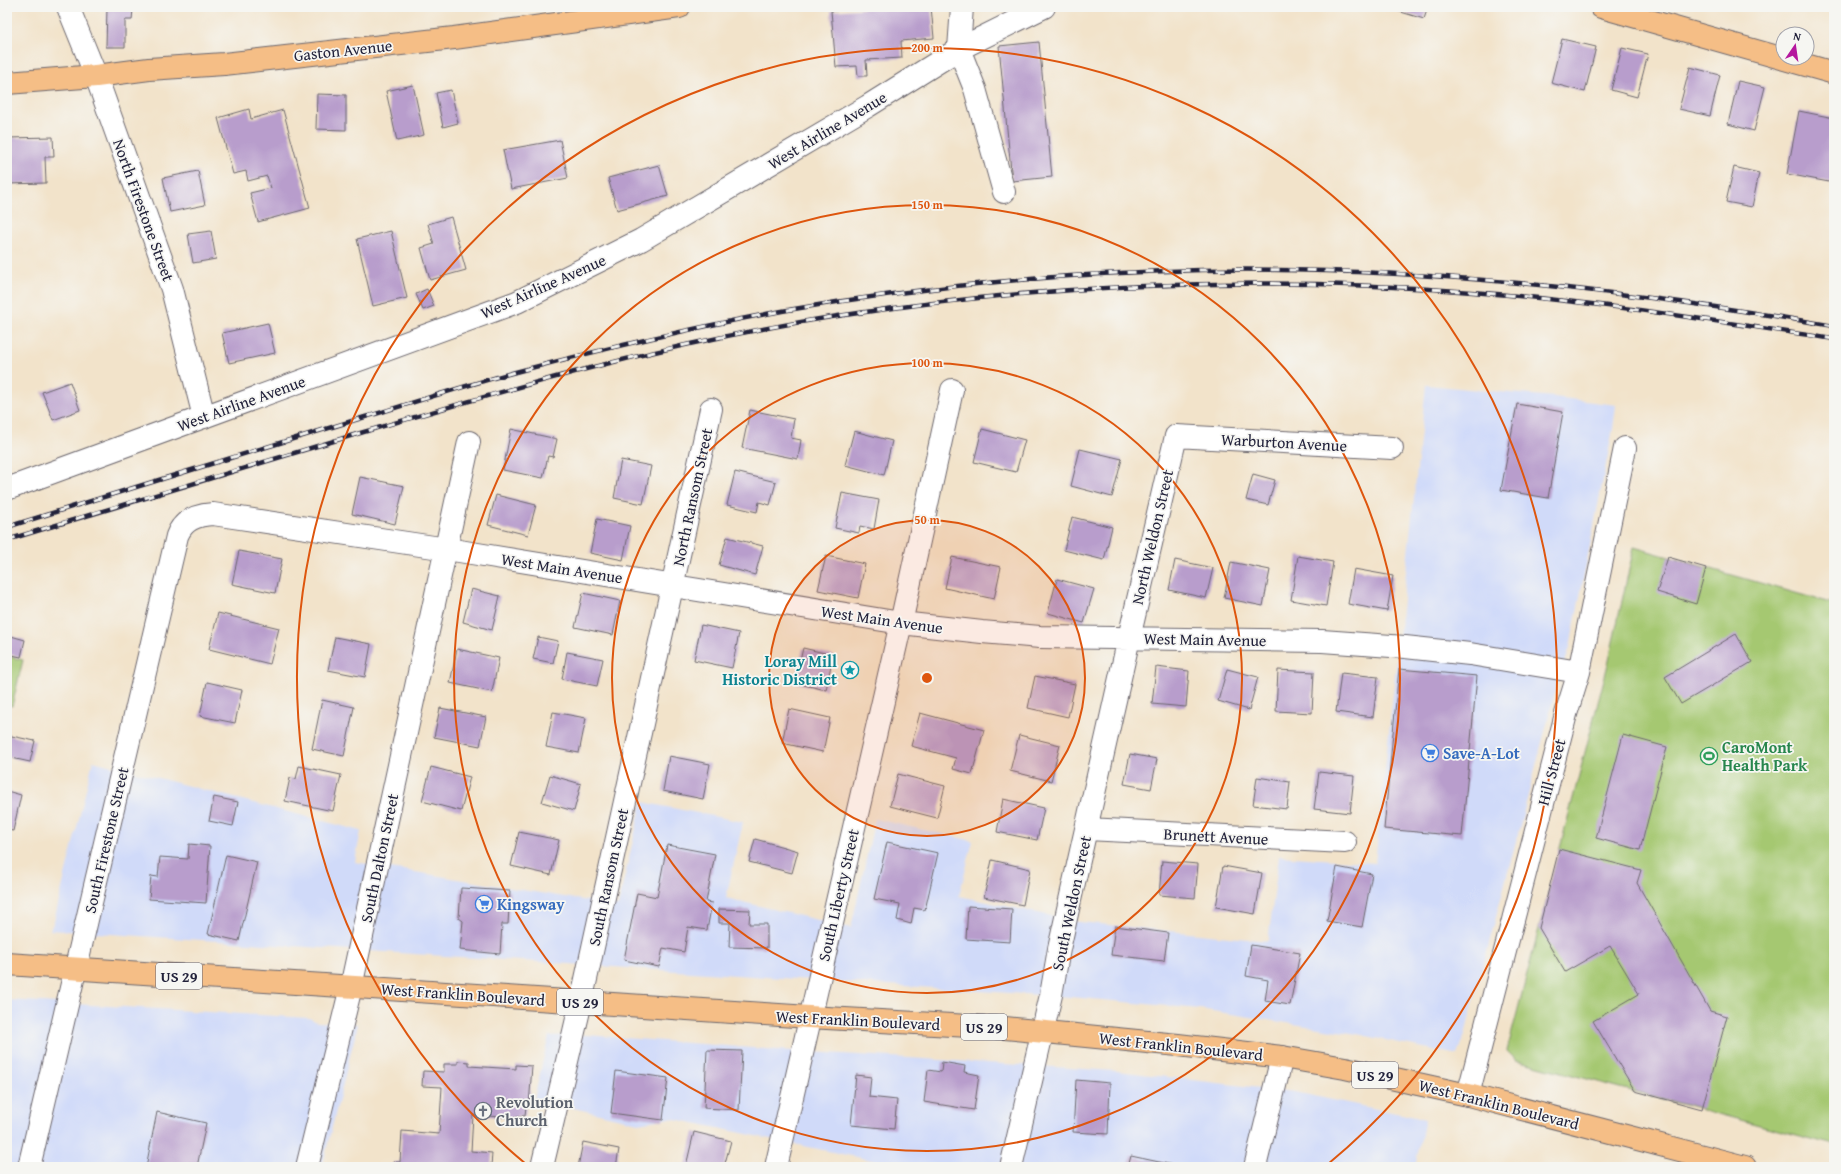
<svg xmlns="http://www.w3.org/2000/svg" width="1841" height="1174" viewBox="0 0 1841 1174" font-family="'Gentium Book Plus',serif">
<rect width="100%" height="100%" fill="#f6f6f2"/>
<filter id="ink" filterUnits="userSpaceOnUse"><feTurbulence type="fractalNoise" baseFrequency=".025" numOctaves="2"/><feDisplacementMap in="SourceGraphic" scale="8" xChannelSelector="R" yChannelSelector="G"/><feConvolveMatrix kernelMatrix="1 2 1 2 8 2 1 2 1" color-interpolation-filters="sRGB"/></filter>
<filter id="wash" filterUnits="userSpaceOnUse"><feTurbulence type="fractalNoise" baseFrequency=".012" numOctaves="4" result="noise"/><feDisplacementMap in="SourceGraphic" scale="16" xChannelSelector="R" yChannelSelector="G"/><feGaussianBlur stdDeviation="0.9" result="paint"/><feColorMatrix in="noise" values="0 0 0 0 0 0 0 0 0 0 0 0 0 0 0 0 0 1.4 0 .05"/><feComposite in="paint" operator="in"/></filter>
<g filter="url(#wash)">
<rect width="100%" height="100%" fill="#f2e3ca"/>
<path fill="#d0daf9" d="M 1426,385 L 1554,397 L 1616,405 L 1613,429 L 1570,647 L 1556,689 L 1466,1031 L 1458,1055 L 1357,1034 L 1200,1009 L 1070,997 L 50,930 L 54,921 L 93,761 L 361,831 L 355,862 L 618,906 L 642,802 L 743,822 L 726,898 L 851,928 L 875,819 L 973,841 L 959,896 L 1080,922 L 1268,941 L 1279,856 L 1375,863 Z
M 7,1000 L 309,1018 L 317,1022 L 358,1024 L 322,1167 L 7,1167 Z
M 587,1035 L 778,1050 L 1117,1071 L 1294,1092 L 1425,1119 L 1415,1167 L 904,1167 L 670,1118 L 638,1123 L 534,1099 L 549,1036 Z"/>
<path fill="#a5c871" stroke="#647556" d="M 1634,547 L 1834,604 L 1834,1145 L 1516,1060 L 1507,1051 L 1608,664 Z
M 7,656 L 23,660 L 12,706 L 7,705 Z"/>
<g id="blocks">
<path fill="#b89dcc" d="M 886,7 L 931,7 L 934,38 L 901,41 L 902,58 L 866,60 L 867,76 L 858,76 L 857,66 L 836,67 L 831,11 Z
M 1392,7 L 1428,7 L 1424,19 L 1391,9 Z
M 107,8 L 133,9 L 132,20 L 125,20 L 125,47 L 106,47 Z
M 1562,39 L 1596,47 L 1585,92 L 1551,83 Z
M 1039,42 L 1052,177 L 1012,181 L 999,46 Z
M 1622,48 L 1648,54 L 1637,97 L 1611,90 Z
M 1690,67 L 1720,75 L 1710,116 L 1679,109 Z
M 1738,81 L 1765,87 L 1754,131 L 1728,124 Z
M 413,85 L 424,135 L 397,141 L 386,91 Z
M 451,90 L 458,123 L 443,127 L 436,93 Z
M 317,94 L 346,95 L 346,130 L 316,129 Z
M 249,109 L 251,119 L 283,110 L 310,208 L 258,222 L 250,193 L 271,188 L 267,176 L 248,181 L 246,171 L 233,174 L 218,118 Z
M 1799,111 L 1834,118 L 1834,183 L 1787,174 Z
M 53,137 L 54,157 L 45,157 L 46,183 L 7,184 L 7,138 Z
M 560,140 L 568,178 L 511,189 L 503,150 Z
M 659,165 L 668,196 L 617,210 L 608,178 Z
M 1734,167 L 1759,173 L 1752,207 L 1726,202 Z
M 198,171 L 205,205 L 170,212 L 163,178 Z
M 451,217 L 466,270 L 430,280 L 421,248 L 434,244 L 428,224 Z
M 211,231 L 216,259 L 193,263 L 188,234 Z
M 391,231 L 407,298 L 373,306 L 357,239 Z
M 427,289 L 434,306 L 423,310 L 416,294 Z
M 7,295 L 10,295 L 9,336 L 7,336 Z
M 268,323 L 275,353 L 229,363 L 222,333 Z
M 70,382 L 80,410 L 53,420 L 42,392 Z
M 1517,404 L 1563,412 L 1548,498 L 1501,490 Z
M 750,410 L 794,419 L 791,438 L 801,440 L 798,459 L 742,448 Z
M 511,429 L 557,439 L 553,457 L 548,456 L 543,478 L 503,470 Z
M 982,429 L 1025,440 L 1016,472 L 974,462 Z
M 854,431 L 892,441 L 884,475 L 845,465 Z
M 1080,449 L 1122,459 L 1112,497 L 1071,486 Z
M 621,460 L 651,466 L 643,504 L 614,498 Z
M 735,472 L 776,482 L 770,505 L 759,502 L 757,512 L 727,505 Z
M 1253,474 L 1275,480 L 1268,505 L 1246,500 Z
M 360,477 L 404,486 L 395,524 L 352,514 Z
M 842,493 L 879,500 L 874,529 L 860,526 L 859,533 L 835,528 Z
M 496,495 L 536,505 L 528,535 L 488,525 Z
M 1072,517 L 1112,527 L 1104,560 L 1064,550 Z
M 597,519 L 630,526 L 623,560 L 590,553 Z
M 727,537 L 763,546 L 755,575 L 719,565 Z
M 239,551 L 282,559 L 275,593 L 232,584 Z
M 826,556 L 865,564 L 858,598 L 818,590 Z
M 1298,556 L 1333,562 L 1326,606 L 1291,600 Z
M 952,557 L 1001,567 L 994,599 L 945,588 Z
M 1668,557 L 1706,568 L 1696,604 L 1657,592 Z
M 1175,560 L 1213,568 L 1206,598 L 1169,590 Z
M 1231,562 L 1270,570 L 1263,606 L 1224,598 Z
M 1354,569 L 1393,576 L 1387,611 L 1348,604 Z
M 1057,579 L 1094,589 L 1084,623 L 1048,613 Z
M 471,589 L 500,596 L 492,630 L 463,622 Z
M 583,593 L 620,601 L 613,635 L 575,627 Z
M 218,613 L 279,628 L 270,664 L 209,649 Z
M 701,625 L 739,633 L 732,668 L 694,660 Z
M 1736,634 L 1752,662 L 1681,704 L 1665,677 Z
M 11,636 L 25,640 L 21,657 L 7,654 Z
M 335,637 L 371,644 L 365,677 L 328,670 Z
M 538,637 L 558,641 L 553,663 L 533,659 Z
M 803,648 L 833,655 L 826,690 L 795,683 Z
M 457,649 L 499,658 L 492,692 L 450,683 Z
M 567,652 L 603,659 L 597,686 L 562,679 Z
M 1156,667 L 1189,671 L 1186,707 L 1152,704 Z
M 1227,669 L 1258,677 L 1249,710 L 1218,701 Z
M 1399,669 L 1477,676 L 1462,836 L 1384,829 Z
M 1278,670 L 1314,672 L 1312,713 L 1276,711 Z
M 1341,673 L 1378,677 L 1373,717 L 1336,712 Z
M 1035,676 L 1075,684 L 1068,717 L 1028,708 Z
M 207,682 L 242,690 L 235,723 L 200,716 Z
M 322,700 L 354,707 L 344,756 L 312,749 Z
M 440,708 L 486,717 L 480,746 L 434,737 Z
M 789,709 L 830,718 L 823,752 L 782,743 Z
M 553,712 L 586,718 L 579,753 L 546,747 Z
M 920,713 L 984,730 L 972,774 L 953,769 L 956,758 L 911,746 Z
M 7,735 L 35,741 L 30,762 L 7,757 Z
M 1019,735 L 1060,745 L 1051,781 L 1010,771 Z
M 1623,735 L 1667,747 L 1640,850 L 1596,838 Z
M 1130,754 L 1157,759 L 1151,789 L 1124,784 Z
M 669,756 L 710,764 L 703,799 L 663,791 Z
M 299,766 L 341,775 L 333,811 L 285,801 L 290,778 L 296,779 Z
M 431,767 L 470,777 L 461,811 L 422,801 Z
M 1319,772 L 1354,776 L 1350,813 L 1314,809 Z
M 898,774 L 945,786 L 937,818 L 890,806 Z
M 550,775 L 581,784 L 574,811 L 542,802 Z
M 1257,777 L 1290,782 L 1287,809 L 1253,805 Z
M 7,791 L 21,795 L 13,831 L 7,830 Z
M 214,797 L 238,802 L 233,826 L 209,821 Z
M 1003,799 L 1044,808 L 1037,840 L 997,832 Z
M 519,832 L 559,840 L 551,875 L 511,866 Z
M 755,839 L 798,851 L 792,873 L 749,862 Z
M 887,842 L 938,853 L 925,910 L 914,908 L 911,924 L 897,920 L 900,904 L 874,899 Z
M 189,844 L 210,846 L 206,903 L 149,899 L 151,876 L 158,877 L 160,857 L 188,859 Z
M 667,845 L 715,854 L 706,902 L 712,903 L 707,930 L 688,927 L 684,952 L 663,948 L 659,967 L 624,960 L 637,893 L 657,897 Z
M 1559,849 L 1641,870 L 1637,883 L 1710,1011 L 1727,1016 L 1702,1109 L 1635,1091 L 1593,1021 L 1639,994 L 1610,946 L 1565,972 L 1539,928 Z
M 226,855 L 257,862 L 239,941 L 208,934 Z
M 992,860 L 1030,869 L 1023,905 L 984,897 Z
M 1162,861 L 1198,864 L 1195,898 L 1159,895 Z
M 1223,866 L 1262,873 L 1255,914 L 1216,907 Z
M 1337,867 L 1372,874 L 1362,927 L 1327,921 Z
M 461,888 L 510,891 L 508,924 L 502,924 L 500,954 L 460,950 L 463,921 L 459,918 Z
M 968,906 L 1012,909 L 1010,942 L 966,939 Z
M 719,909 L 750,910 L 749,924 L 767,924 L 767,948 L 729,947 L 730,923 L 719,923 Z
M 1115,926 L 1168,933 L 1164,961 L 1111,955 Z
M 1251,945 L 1300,953 L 1290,1005 L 1265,1001 L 1268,980 L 1246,976 Z
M 707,1050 L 742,1051 L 739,1110 L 704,1108 Z
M 458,1061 L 469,1062 L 469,1066 L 516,1069 L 516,1065 L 532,1066 L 529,1106 L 526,1106 L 525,1116 L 516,1116 L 516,1118 L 473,1115 L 471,1151 L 492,1153 L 491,1167 L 393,1167 L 394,1162 L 400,1162 L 402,1131 L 439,1134 L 442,1087 L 422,1086 L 423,1071 L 444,1072 L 444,1064 L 458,1064 Z
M 942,1062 L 965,1066 L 964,1072 L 979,1075 L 974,1110 L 924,1102 L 928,1070 L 941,1072 Z
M 616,1071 L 668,1078 L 663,1120 L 611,1113 Z
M 856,1075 L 871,1077 L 869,1097 L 897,1100 L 894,1129 L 851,1125 Z
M 1076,1080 L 1110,1083 L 1108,1134 L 1073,1132 Z
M 157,1112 L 206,1123 L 197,1167 L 146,1167 Z
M 694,1132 L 731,1141 L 724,1167 L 686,1166 Z
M 583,1142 L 619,1149 L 616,1167 L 578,1167 Z
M 1131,1156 L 1178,1166 L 1178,1167 L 1128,1167 Z
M 1300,1163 L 1316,1166 L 1315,1167 L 1299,1167 Z"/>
</g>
</g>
<g filter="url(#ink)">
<use href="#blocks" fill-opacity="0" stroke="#6b666d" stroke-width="1"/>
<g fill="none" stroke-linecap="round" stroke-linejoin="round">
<defs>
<path id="minor" d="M 68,7 L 96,76 L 172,289 L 204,417
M 962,7 L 959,49 L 975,89 L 1004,192
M 7,489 L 517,302 L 641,240 L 868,106 L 959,49 L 1044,7
M 1087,829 L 1345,842
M 1468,1095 L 1566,714 L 1579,672 L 1625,448
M 29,1167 L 177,536 C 183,520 196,515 213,514 L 447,549 L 901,623 L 982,632 L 1040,637 L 1322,641 L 1405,647 L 1470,654 L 1579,672
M 307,1167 L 351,987 L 469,442
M 542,1167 L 581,1002 L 711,409
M 776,1167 L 901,623 L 952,390
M 1011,1167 L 1051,995 L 1059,949 L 1129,638 L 1176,436 L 1392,448
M 1255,1167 L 1282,1057"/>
<path id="major" d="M 1601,7 L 1834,73
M 7,83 L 96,76 L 149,69 L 224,64 L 454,38 L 679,7
M 7,964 L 809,1017 L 1005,1028 L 1178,1045 L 1282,1057 L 1345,1068 L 1468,1095 L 1745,1167"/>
</defs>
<use href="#minor" stroke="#6b666d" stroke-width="24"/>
<use href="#major" stroke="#6b666d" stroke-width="24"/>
<use href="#minor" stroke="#fff" stroke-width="22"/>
<use href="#major" stroke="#f5be86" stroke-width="22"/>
<defs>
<path id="rail" d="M 7,527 C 126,490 246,453 365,417 C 419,401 472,383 527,369 C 611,347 696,327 782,311 C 920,287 1061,273 1201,270 C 1413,266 1625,290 1834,326
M 7,540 C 123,504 240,469 357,434 C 515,387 673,341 838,316 C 1047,284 1261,275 1472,292 C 1593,301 1714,321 1834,339"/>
</defs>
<use href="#rail" stroke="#22223b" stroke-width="4.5"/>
<use href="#rail" stroke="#f6f6f2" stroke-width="3" stroke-dasharray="9" stroke-linecap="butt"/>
</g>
</g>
<circle cx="927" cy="678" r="158" fill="#de560e" fill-opacity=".12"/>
<g fill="none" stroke="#de560e" stroke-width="2">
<circle cx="927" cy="678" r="158"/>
<circle cx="927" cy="678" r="315"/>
<circle cx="927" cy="678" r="473"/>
<path d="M526 1164A630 630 0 1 1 1328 1164"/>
</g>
<defs>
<symbol id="sight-ring" viewBox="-11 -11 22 22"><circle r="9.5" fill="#f6f6f2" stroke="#0f9aa8" stroke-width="1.5"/><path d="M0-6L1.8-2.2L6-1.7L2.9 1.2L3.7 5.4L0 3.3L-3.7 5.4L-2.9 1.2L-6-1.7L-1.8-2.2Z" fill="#0f9aa8"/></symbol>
<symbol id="supermarket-ring" viewBox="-11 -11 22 22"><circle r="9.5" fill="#f6f6f2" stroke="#3f7fe0" stroke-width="1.5"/><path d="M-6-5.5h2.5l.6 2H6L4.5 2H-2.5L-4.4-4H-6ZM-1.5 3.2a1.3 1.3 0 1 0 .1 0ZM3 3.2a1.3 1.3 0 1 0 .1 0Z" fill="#3f7fe0"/></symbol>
<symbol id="stadium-ring" viewBox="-11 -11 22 22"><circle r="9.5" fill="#f6f6f2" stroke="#2e9e5b" stroke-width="1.5"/><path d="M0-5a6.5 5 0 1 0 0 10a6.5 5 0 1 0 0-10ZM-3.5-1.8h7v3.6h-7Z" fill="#2e9e5b"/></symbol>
<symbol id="church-ring" viewBox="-11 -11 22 22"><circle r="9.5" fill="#f6f6f2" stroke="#6b7280" stroke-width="1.5"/><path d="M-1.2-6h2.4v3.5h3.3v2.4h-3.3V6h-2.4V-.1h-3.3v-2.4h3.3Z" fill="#6b7280"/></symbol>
</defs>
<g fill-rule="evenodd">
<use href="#sight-ring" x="840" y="660" width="20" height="20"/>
<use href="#supermarket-ring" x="1420" y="743" width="20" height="20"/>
<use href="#stadium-ring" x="1699" y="746" width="20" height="20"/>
<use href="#supermarket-ring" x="474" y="894" width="20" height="20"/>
<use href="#church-ring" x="473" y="1101" width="20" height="20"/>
</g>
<g text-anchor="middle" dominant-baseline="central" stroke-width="3.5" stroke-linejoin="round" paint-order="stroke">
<g fill="#f6f6f2" stroke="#626272" stroke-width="1">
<rect x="156" y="963" width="46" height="26" rx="3"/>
<rect x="557" y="989" width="46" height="26" rx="3"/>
<rect x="961" y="1014" width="46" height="26" rx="3"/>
<rect x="1352" y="1062" width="46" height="26" rx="3"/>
</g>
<g font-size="15" font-weight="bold" fill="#22223b">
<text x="179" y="976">US 29</text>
<text x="580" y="1002">US 29</text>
<text x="984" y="1027">US 29</text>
<text x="1375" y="1075">US 29</text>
</g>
<g font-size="16" fill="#22223b" stroke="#f6f6f2">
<text transform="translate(343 50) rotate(-6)">Gaston Avenue</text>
<text transform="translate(827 130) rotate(-31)">West Airline Avenue</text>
<text transform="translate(144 210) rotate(70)">North Firestone Street</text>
<text transform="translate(543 286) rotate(-24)">West Airline Avenue</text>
<text transform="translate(241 403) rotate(-20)">West Airline Avenue</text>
<text transform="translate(1284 442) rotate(3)">Warburton Avenue</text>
<text transform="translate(692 497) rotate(-78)">North Ransom Street</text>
<text transform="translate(1152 537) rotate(-77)">North Weldon Street</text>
<text transform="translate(562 568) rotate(9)">West Main Avenue</text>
<text transform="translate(882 619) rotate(8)">West Main Avenue</text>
<text transform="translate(1205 639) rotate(1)">West Main Avenue</text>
<text transform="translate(1551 772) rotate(-75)">Hill Street</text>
<text transform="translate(1216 836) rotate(3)">Brunett Avenue</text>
<text transform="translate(106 840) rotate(-77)">South Firestone Street</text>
<text transform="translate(379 858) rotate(-78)">South Dalton Street</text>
<text transform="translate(608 877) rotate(-78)">South Ransom Street</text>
<text transform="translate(838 895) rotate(-77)">South Liberty Street</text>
<text transform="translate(1071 903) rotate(-78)">South Weldon Street</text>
<text transform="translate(463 994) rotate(4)">West Franklin Boulevard</text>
<text transform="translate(858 1020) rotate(3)">West Franklin Boulevard</text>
<text transform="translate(1181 1046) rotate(6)">West Franklin Boulevard</text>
<text transform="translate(1499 1104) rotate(14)">West Franklin Boulevard</text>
</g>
<g font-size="16" font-weight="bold" fill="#0d838f" stroke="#f6f6f2" text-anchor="end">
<text x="837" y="661">Loray Mill<tspan x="837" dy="18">Historic District</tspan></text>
</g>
<g font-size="16" font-weight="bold" fill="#27864d" stroke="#f6f6f2" text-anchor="start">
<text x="1722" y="747">CaroMont<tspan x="1722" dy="18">Health Park</tspan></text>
</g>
<g font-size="16" font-weight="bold" fill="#366cbe" stroke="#f6f6f2" text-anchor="start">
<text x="1443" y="753">Save-A-Lot</text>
<text x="497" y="904">Kingsway</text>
</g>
<g font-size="16" font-weight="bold" fill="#5b616d" stroke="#f6f6f2" text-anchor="start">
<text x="496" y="1102">Revolution<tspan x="496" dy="18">Church</tspan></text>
</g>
</g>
<circle cx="927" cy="678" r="6" fill="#de560e" stroke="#f6f6f2" stroke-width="2"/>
<g font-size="12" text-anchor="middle" font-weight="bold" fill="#de560e" stroke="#f6f6f2" stroke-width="3.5" stroke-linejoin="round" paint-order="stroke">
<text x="927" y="52">200 m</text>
<text x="927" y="209">150 m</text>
<text x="927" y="367">100 m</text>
<text x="927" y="524">50 m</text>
</g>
<rect width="1841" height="1174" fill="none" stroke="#f6f6f2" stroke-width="24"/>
<g transform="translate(1795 46) rotate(13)"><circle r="19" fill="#f6f6f2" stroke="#a1a1a9"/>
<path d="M0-3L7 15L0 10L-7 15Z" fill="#b5179e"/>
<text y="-6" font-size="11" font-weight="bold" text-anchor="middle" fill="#22223b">N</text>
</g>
</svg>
